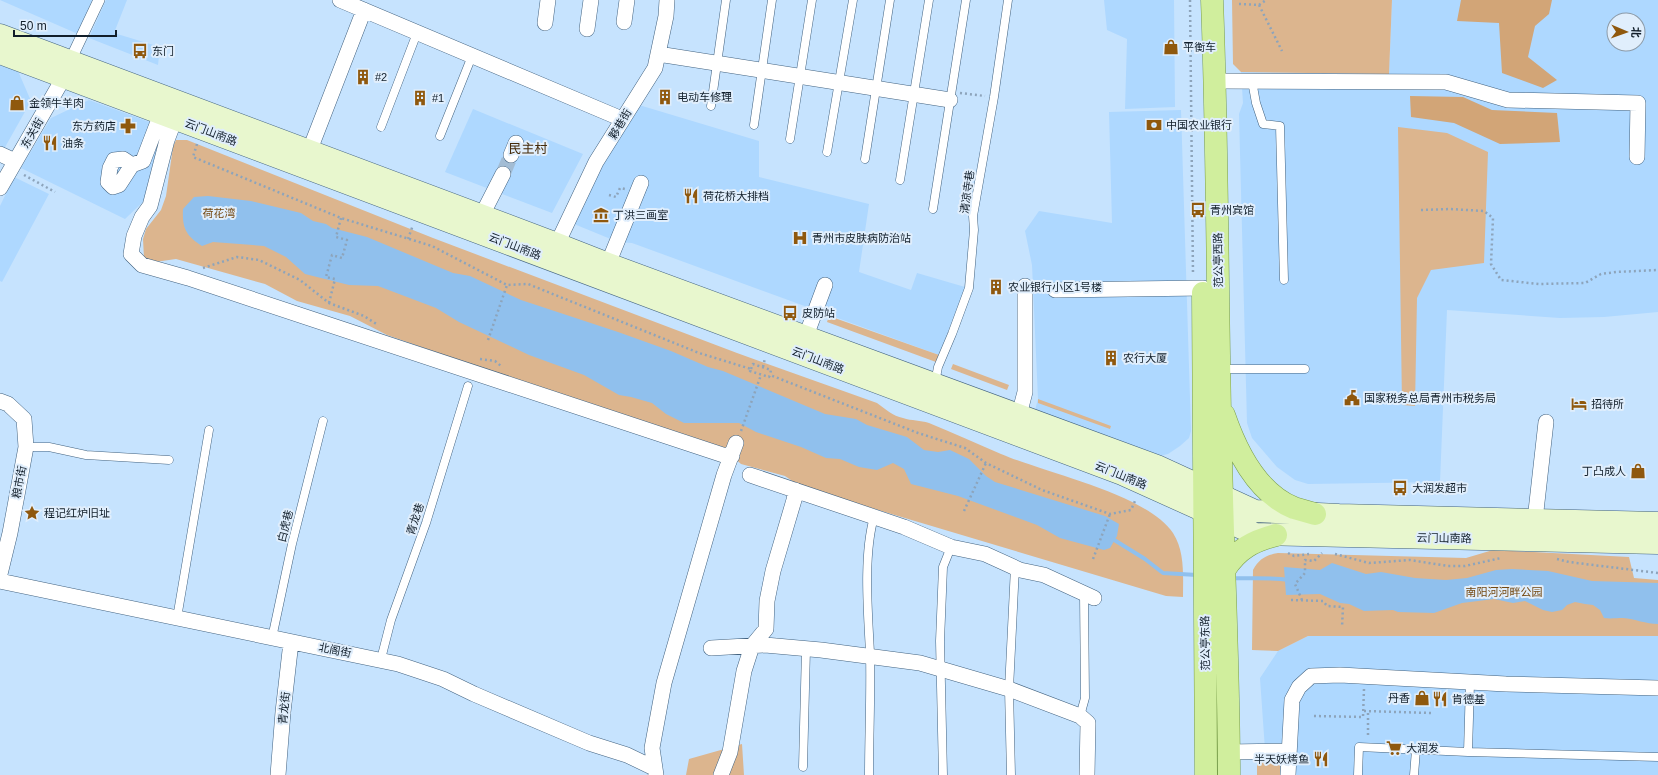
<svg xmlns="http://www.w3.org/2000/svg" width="1658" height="775" viewBox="0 0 1658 775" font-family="Arial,'Noto Sans SC',sans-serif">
<rect width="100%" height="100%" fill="#c6e3fe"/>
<path fill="#aed8ff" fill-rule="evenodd" d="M 0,0 L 92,0 L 78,34 Z
M 106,0 L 127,0 L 114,33 L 160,47 L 158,65 L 89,38 Z
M 1104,0 L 1174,0 L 1175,107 L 1125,109 L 1127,39 L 1107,30 Z
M 1392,0 L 1658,0 L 1658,312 L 1604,317 L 1560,318 L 1447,310 L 1440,482 L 1308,484 L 1295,480 L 1277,467 L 1252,438 L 1247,423 L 1239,114 L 1243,103 L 1241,72 L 1389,74 ZM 1614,20 L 1638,20 L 1638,44 L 1614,44 Z
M 0,65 L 18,71 L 31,101 L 4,149 L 0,148 Z
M 89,100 L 152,123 L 166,131 L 146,199 L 125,219 L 21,168 L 51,118 Z
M 639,105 L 759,141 L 759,177 L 869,204 L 859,272 L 911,290 L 917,273 L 965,287 L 939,355 L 632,243 L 618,242 L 574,224 L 590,182 Z
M 473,109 L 583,154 L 552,213 L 445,172 Z
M 1181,110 L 1191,431 L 1189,438 L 1180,446 L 1168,454 L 1155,457 L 1035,410 L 1038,399 L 1032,265 L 1025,231 L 1039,211 L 1112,223 L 1109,112 Z
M 14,177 L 49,194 L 2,282 L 0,281 L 0,206 Z
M 1308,636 L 1658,636 L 1658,775 L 1264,775 L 1265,750 L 1260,678 L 1278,651 Z"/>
<path fill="#dcb58e" d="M 1232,0 L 1392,0 L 1389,74 L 1241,72 L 1233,64 Z
M 1398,127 L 1447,133 L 1488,152 L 1484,263 L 1431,270 L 1417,298 L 1415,406 L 1402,405 Z
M 176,140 L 187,140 L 433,238 L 737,353 L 877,403 C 885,409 893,416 903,418 C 912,421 920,420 929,423 C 954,433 977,444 1001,454 C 1045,473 1147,494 1173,533 C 1185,552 1183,575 1183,597 L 1166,596 L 801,487 L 785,476 L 741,464 L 732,456 L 387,335 L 350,316 L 297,301 L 265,284 L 176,259 L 155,262 L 144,258 L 143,239 L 146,229 L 161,210 L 166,196 L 173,147 Z
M 829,316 L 939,355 L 936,362 L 827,322 Z
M 953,364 L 1009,385 L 1007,390 L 951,369 Z
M 1038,399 L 1111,426 L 1110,429 L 1038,403 Z
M 1493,550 L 1629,557 L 1634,578 L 1658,580 L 1658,636 L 1308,636 L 1278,651 L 1252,650 L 1253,570 C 1259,559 1266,555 1278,553 L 1466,558 Z
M 742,744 L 744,775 L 686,775 L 689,759 Z
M 1257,752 L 1281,754 L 1280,775 L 1257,775 Z"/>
<path fill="#d2a577" d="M 1461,0 L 1552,0 L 1549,14 L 1535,26 L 1528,57 L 1557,80 L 1543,88 L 1502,73 L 1499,23 L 1457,21 Z
M 1410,96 L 1463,97 L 1492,110 L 1557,113 L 1560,142 L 1500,144 L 1454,123 L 1411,117 Z"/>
<path fill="#90c0ed" d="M 208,196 L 251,201 L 301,213 L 313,221 L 326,224 L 332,228 L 367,237 L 453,273 L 470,276 L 521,300 L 618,332 L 671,351 L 708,367 L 723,371 L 825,414 L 856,419 L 867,425 L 907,437 L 924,450 L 938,452 L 950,450 L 969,459 L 986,476 L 995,482 L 1105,516 L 1119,524 L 1117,536 L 1110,548 L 1104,550 L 1060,538 L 1037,525 L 958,496 L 911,484 L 904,469 L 893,463 L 877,470 L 859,467 L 840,459 L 826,458 L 801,447 L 756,432 L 739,423 L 684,423 L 666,414 L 652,403 L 631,397 L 619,395 L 584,375 L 529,355 L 459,322 L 436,308 L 378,286 L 349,285 L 305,274 L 286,257 L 264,246 L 213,242 L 202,246 C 186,236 182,228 183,209 L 194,197 Z
M 1332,563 L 1366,574 L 1381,572 L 1415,578 L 1446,580 L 1467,578 L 1496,570 L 1512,569 L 1548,571 L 1592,581 L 1658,583 L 1658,624 C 1646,624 1635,619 1623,618 C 1617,618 1610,619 1604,618 L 1600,610 L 1593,605 L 1585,604 L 1575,602 L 1567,605 L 1562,610 L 1552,612 L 1543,610 L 1525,601 L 1513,603 L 1494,599 L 1462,603 L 1434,613 L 1398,612 L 1393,610 L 1364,611 L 1349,604 L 1340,603 L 1320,594 L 1286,595 L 1284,567 L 1320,570 Z"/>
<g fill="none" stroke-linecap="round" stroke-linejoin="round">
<path stroke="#90c0ed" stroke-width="4" d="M 1111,538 L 1145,559 L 1163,573 L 1197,575
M 1230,578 C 1250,579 1269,577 1289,580"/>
<path stroke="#a2bcd4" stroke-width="15" stroke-dasharray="15 8" stroke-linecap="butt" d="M 503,174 L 511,155"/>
<defs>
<path id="service" d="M 1252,81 L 1256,103 L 1263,124 L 1280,126 L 1284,280
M 711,106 L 726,0
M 754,125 L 772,0
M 381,127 L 417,33
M 440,136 L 472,56
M 790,139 L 812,0
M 827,152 L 853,0
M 865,159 L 890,0
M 900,180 L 929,0
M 933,209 L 966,0
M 1219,369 L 1305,369
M 935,383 L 938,367 L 952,334 L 969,288 L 974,230 L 973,216 L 994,97 L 1008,0
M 26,447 L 49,447 L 86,455 L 169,460
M 177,618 L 209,430
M 272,638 L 292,544 L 323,421
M 381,659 L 391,620 L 426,523 L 468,386
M 1080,716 L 1085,698 L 1084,594
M 1468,752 L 1470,683
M 803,767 L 806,649
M 869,775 C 869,735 871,694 870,653 C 868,612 863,556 874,517
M 943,775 L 940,641 L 943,567 L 951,547
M 1011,775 L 1009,689 L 1015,567
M 1358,775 L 1359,747 L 1468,752 L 1658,757
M 1414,775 L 1416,750"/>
<path id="pedestrian" d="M 70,61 L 99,0"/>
<path id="minor" d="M 340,0 L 622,119
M 624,22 L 627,0
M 545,23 L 548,0
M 587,29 L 591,0
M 658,54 L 950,100
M 1215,81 L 1446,82 L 1508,100 L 1638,103 L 1637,157
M 175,119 L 167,140 L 150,206 L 142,217 L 134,236 L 131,254 L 142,265 L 188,278 L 723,455 L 732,456
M 309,152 L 364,10
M 0,154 L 15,161
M 511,155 L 516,143
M 132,165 L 123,159 L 114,160 L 110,168 L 108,182 L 113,187 L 119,185 L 132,165 L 143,161 L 161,114
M 0,188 L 64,77
M 482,215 L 503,174
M 557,244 L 596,162 L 655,68 L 666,16 L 667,0
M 608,264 L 641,183
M 1055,290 L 1203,288
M 806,336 L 825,285
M 0,401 L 8,404 L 24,419 L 26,447 L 10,533 L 0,574
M 1019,415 L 1025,392 L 1025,286
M 750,475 L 904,527 L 951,547 L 985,554 L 1020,570 L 1044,575 L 1094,598
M 1535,520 L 1546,422
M 0,581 L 398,664 L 443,679 L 474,694 L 589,743 L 627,755 L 654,768
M 711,648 L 765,645 L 821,650 L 920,663 L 1009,689 L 1080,716 L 1088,723 L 1087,775
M 1229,752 L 1288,751
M 278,775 L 283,712 L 291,642
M 656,775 L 652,748 L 664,683 L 724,475 L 736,443
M 721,775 L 730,752 L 744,671 L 752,646 L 766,629 L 767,601 L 773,571 L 794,500 L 795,490
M 1288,775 L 1292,700 L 1299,687 L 1311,676 L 1340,675 L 1506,684 L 1658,688"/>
<path id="secondary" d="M 0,35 L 557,244 L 608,264 L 1157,466 L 1255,511 L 1339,515 L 1658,523
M 0,53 L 1122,474 L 1255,534 L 1658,543"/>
<path id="primary" d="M 1212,0 C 1218,152 1217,304 1221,456 C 1223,562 1229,668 1229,775
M 1203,293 L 1206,775
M 1224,415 C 1236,450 1257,493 1294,508 C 1301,510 1308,512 1315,514
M 1225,569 C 1238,549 1253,541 1276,535"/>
</defs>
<use href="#service" stroke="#436380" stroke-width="9"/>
<use href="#pedestrian" stroke="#436380" stroke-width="12"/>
<use href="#minor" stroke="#436380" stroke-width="16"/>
<use href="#secondary" stroke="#436380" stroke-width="23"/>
<use href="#primary" stroke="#799e4a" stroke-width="23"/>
<path stroke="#8da4bb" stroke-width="2.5" stroke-dasharray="2 3" stroke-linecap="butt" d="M 1190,0 L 1193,275
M 1239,4 L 1259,5 L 1266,0
M 1259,5 L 1282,51
M 960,93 L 985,96
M 197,144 L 193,157 L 341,218 L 432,246 L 507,285 L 528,284 L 699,353 L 751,369 L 750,371 L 769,377 L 770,375 L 918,433 L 965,448 L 986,463 L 1042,490 L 1110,514 L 1131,510 L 1135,501
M 24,175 L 55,192
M 609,195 L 616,197 L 620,188 L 625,189
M 1421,210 L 1450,209 L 1484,211 L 1493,218 L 1491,264 L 1501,280 L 1539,284 L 1585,283 L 1601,274 L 1616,272 L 1658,270
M 408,239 L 413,225
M 203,268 L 237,257 L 259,260 L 300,280 L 329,303 L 364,316 L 378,325
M 329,303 L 335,279 L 326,277 L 332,255 L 342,258 L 347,240 L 336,237 L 341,218
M 488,340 L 507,285
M 480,359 L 495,361 L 501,366
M 763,367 L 765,358
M 751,369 L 753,364 L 771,370 L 770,375
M 741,431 L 761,375
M 964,511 L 986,463
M 1288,553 L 1294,556 L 1309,554
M 1335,554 L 1369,563 L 1410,560 L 1448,566 L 1465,566 L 1501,558
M 1093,559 L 1110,514
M 1557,559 L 1569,562 L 1658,573
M 1291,600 L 1323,601 L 1327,606 L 1343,607 L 1342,627
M 1302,600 L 1295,584 L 1305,573 L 1305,560 L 1314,561 L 1322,553
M 1364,711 L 1431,713
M 1314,716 L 1363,717 L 1364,689
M 1368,735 L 1368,711"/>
<use href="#service" stroke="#fff" stroke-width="8"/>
<use href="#pedestrian" stroke="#fff" stroke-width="11"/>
<use href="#minor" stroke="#fff" stroke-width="15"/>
<use href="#secondary" stroke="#e8f7ce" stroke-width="22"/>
<use href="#primary" stroke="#d0ee9d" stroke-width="22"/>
</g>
<defs>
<symbol id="shop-bare" viewBox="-9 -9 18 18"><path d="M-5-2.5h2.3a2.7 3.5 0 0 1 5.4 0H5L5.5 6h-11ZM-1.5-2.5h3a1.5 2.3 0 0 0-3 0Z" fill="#8f580d" stroke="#e0eefc" stroke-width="2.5" paint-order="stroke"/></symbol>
<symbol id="bus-bare" viewBox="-9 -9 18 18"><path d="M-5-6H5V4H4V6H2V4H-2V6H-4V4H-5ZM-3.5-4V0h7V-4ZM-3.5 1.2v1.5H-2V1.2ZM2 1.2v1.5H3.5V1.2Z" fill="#8f580d" stroke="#e0eefc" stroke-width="2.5" paint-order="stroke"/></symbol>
<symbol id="building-bare" viewBox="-9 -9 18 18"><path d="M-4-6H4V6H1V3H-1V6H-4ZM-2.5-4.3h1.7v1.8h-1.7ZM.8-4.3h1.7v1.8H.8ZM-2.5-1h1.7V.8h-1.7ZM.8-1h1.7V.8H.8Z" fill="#8f580d" stroke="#e0eefc" stroke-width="2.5" paint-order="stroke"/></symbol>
<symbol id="bank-bare" viewBox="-9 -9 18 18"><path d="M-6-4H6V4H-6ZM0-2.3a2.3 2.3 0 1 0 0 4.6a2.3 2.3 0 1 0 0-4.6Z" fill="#8f580d" stroke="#e0eefc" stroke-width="2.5" paint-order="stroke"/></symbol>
<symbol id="pharmacy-bare" viewBox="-9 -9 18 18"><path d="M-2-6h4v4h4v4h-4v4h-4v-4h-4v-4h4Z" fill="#8f580d" stroke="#e0eefc" stroke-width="2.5" paint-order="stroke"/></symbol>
<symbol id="restaurant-bare" viewBox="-9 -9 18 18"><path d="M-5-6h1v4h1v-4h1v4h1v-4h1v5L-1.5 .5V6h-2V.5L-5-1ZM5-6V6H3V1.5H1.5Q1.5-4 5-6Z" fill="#8f580d" stroke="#e0eefc" stroke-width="2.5" paint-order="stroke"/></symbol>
<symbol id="museum-bare" viewBox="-9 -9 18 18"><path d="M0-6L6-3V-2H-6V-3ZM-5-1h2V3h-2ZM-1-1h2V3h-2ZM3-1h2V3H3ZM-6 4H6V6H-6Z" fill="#8f580d" stroke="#e0eefc" stroke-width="2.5" paint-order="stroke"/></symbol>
<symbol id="hospital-bare" viewBox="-9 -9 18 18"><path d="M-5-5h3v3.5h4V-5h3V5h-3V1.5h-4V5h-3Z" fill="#8f580d" stroke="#e0eefc" stroke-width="2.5" paint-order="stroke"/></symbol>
<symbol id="civic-bare" viewBox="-9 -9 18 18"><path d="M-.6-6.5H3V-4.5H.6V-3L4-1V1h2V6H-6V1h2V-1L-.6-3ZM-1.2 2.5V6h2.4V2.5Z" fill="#8f580d" stroke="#e0eefc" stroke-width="2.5" paint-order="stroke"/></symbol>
<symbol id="hotel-bare" viewBox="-9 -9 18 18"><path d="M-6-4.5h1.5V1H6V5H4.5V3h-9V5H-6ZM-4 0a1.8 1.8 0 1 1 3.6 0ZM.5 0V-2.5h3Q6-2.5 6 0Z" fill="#8f580d" stroke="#e0eefc" stroke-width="2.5" paint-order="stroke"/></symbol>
<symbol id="sight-bare" viewBox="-9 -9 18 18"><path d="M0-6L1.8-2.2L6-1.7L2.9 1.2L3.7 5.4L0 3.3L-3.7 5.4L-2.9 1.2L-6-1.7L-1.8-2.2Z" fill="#8f580d" stroke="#e0eefc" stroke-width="2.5" paint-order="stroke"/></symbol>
<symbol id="supermarket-bare" viewBox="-9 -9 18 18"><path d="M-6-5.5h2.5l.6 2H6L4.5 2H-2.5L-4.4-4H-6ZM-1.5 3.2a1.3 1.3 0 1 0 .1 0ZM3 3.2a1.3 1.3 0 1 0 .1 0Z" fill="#8f580d" stroke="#e0eefc" stroke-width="2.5" paint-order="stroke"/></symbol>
</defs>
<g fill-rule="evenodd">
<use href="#shop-bare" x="1160" y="36" width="22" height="22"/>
<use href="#bus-bare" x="129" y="40" width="22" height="22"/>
<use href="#building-bare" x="352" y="66" width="22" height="22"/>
<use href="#building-bare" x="654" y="86" width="22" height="22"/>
<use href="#building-bare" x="409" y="87" width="22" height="22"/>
<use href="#shop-bare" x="6" y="92" width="22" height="22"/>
<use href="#bank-bare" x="1143" y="114" width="22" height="22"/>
<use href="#pharmacy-bare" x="117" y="115" width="22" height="22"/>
<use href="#restaurant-bare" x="39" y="132" width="22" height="22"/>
<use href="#restaurant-bare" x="680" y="185" width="22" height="22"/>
<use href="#bus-bare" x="1187" y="199" width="22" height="22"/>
<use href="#museum-bare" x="590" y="204" width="22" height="22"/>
<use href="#hospital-bare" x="789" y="227" width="22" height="22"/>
<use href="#building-bare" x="985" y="276" width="22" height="22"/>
<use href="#bus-bare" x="779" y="302" width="22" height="22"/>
<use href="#building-bare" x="1100" y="347" width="22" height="22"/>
<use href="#civic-bare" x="1341" y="387" width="22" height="22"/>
<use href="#hotel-bare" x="1568" y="393" width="22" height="22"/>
<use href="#shop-bare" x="1627" y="460" width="22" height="22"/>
<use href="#bus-bare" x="1389" y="477" width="22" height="22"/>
<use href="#sight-bare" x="21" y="502" width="22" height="22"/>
<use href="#shop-bare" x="1411" y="687" width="22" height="22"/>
<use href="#restaurant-bare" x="1429" y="688" width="22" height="22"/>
<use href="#supermarket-bare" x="1383" y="737" width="22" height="22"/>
<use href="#restaurant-bare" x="1310" y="748" width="22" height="22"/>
</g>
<g text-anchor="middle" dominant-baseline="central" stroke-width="4" stroke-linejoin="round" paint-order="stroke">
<g font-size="11" fill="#111e2a" stroke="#e0eefc" text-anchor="start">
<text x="1183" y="47">平衡车</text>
<text x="152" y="51">东门</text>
<text x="375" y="77">#2</text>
<text x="677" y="97">电动车修理</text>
<text x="432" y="98">#1</text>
<text x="29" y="103">金领牛羊肉</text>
<text x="1166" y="125">中国农业银行</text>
<text x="116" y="126" text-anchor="end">东方药店</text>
<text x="62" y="143">油条</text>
<text x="703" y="196">荷花桥大排档</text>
<text x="1210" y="210">青州宾馆</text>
<text x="613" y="215">丁洪三画室</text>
<text x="812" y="238">青州市皮肤病防治站</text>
<text x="1008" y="287">农业银行小区1号楼</text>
<text x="802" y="313">皮防站</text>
<text x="1123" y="358">农行大厦</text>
<text x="1364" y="398">国家税务总局青州市税务局</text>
<text x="1591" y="404">招待所</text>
<text x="1626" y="471" text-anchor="end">丁凸成人</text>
<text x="1412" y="488">大润发超市</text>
<text x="44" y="513">程记红炉旧址</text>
<text x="1410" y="698" text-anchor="end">丹香</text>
<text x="1452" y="699">肯德基</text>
<text x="1406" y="748">大润发</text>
<text x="1309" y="759" text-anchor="end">半天妖烤鱼</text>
</g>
<g font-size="11" fill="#111e2a" stroke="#e0eefc">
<text transform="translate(620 124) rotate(-59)">夥巷街</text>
<text transform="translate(211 132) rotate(21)">云门山南路</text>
<text transform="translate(32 133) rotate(-60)">东关街</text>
<text transform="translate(967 192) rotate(-82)">清凉寺巷</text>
<text transform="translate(515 246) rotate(21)">云门山南路</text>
<text transform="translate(1218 260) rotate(-91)">范公亭西路</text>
<text transform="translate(818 360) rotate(21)">云门山南路</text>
<text transform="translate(1121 475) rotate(22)">云门山南路</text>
<text transform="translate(19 482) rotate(-79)">粮市街</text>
<text transform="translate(415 519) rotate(-72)">青龙巷</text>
<text transform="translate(285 526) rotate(-76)">白虎巷</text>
<text transform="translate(1444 538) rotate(1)">云门山南路</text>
<text transform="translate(1205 643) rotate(-91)">范公亭东路</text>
<text transform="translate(335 650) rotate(11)">北阁街</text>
<text transform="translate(284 708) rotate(-84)">青龙街</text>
</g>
<g font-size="11" fill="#73470f" stroke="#e0eefc">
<text x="219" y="213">荷花湾</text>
<text x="1504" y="592">南阳河河畔公园</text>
</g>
<g font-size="13" fill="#442a09" stroke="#e0eefc">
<text x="528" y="148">民主村</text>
</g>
</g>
<g transform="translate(1626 32) rotate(92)"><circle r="19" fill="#e0eefc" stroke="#8d9ba8"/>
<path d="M0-3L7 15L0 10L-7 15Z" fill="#8f580d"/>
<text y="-6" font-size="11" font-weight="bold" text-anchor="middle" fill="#111e2a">北</text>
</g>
<path d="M14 30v6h102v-6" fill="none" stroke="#111e2a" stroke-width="2"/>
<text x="20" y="30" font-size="12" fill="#111e2a" stroke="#e0eefc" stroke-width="3" paint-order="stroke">50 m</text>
</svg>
